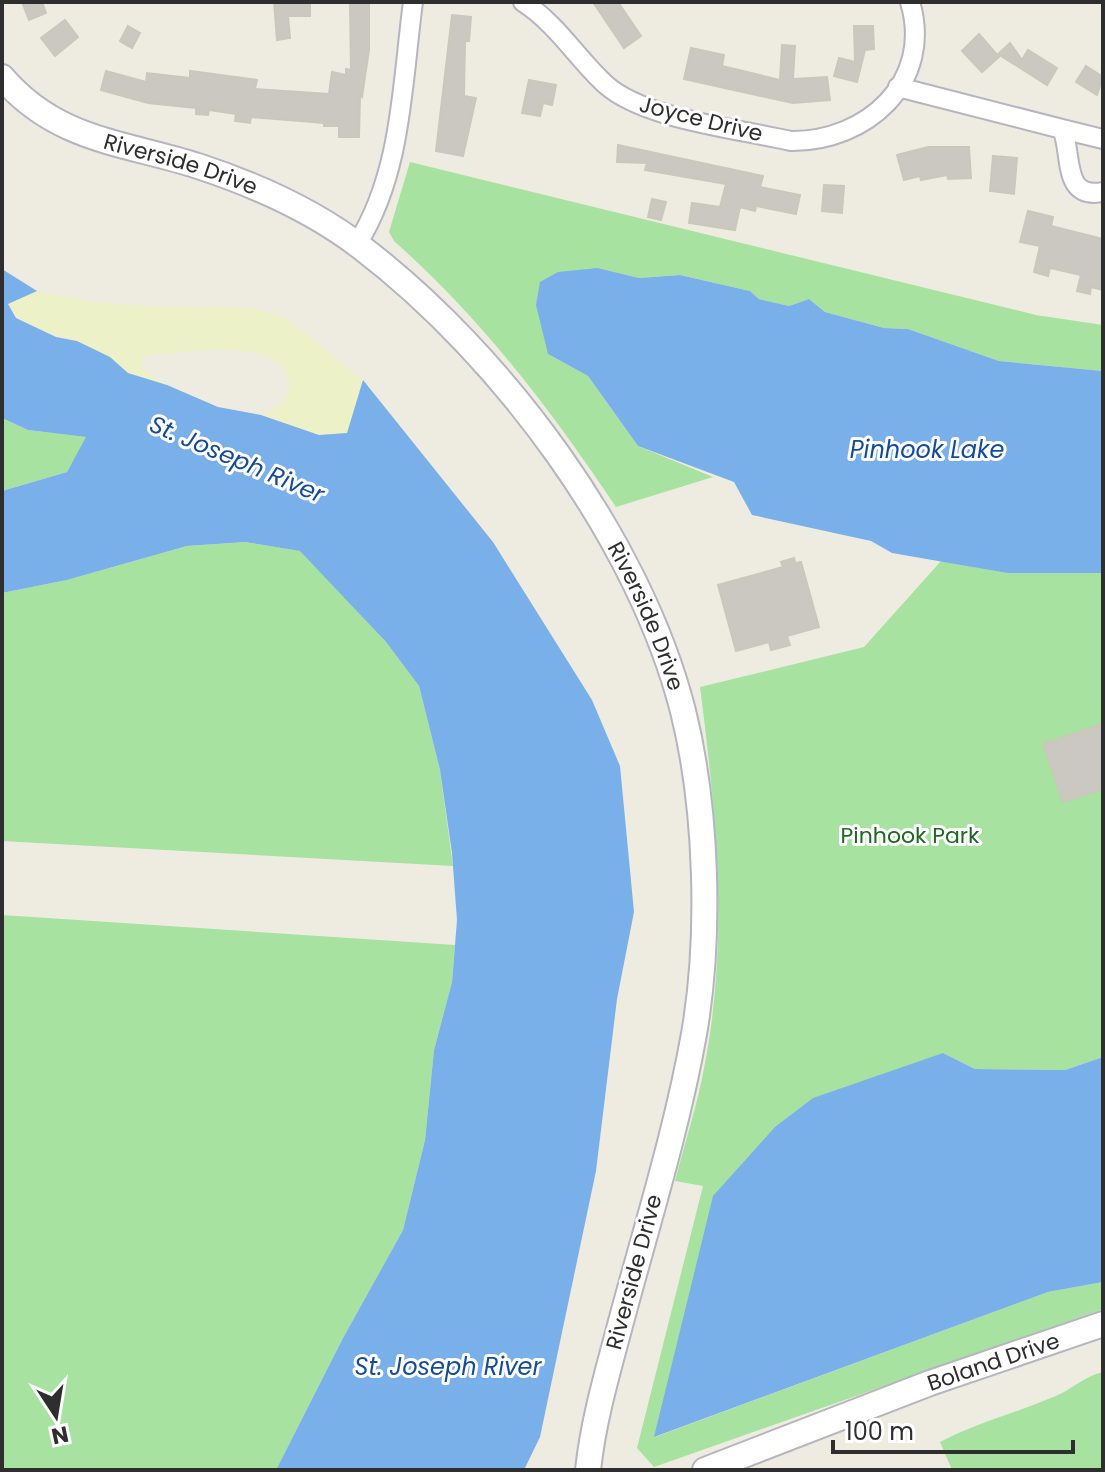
<svg xmlns="http://www.w3.org/2000/svg" width="1105" height="1472" viewBox="0 0 1105 1472" font-family="Poppins,sans-serif">
<rect width="100%" height="100%" fill="#eeece1"/>
<path fill="#a7e2a1" d="M 410,162 L 1036,315 L 1103,325 L 1103,371 L 999,361 L 908,329 L 884,328 L 825,312 L 809,299 L 789,306 L 759,299 L 750,291 L 680,275 L 639,278 L 598,268 L 548,354 L 588,376 L 638,446 L 713,477 L 616,507 C 550,409 482,319 394,241 L 389,232 Z
M 2,418 L 28,430 L 87,437 L 67,472 L 2,491 Z
M 245,542 L 301,551 L 386,642 L 419,686 L 440,770 L 453,866 L 2,841 L 2,593 L 67,580 L 187,546 Z
M 941,561 L 1007,573 L 1103,573 L 1103,1057 L 1065,1070 L 975,1069 L 943,1053 L 655,1437 L 1048,1292 L 1103,1282 L 1103,1309 L 654,1467 L 637,1448 L 703,1186 L 675,1181 C 685,1142 698,1103 705,1063 C 729,938 716,812 700,687 L 864,647 Z
M 2,915 L 455,945 L 452,982 L 434,1050 L 425,1140 L 403,1230 L 343,1338 L 276,1470 L 2,1470 Z
M 1103,1372 L 1103,1470 L 952,1470 L 940,1442 C 978,1422 1019,1412 1058,1395 C 1075,1387 1085,1376 1103,1372 Z"/>
<path fill="#edf1c7" d="M 37,291 L 91,302 L 151,306 L 254,308 L 287,319 L 363,380 L 348,433 L 319,435 L 261,415 C 277,406 292,401 289,380 C 281,336 183,353 152,355 L 142,359 L 142,368 L 167,385 C 155,381 142,379 131,374 C 113,366 99,348 77,341 C 51,332 23,329 7,304 Z"/>
<path fill="#7ab0ea" d="M 598,268 L 639,278 L 680,275 L 750,291 L 759,299 L 789,306 L 809,299 L 825,312 L 884,328 L 908,329 L 999,361 L 1103,371 L 1103,573 L 1007,573 L 892,553 L 871,541 L 752,515 L 734,482 L 638,446 L 588,376 L 548,354 L 536,305 L 540,282 L 558,272 Z
M 2,269 L 37,291 L 8,304 L 16,318 L 56,337 L 77,341 L 110,357 L 128,373 L 167,385 L 218,407 L 261,415 L 319,435 L 347,433 L 363,380 L 493,542 L 592,700 L 620,766 L 634,912 L 617,999 L 596,1171 L 540,1437 L 524,1470 L 276,1470 L 343,1338 L 403,1230 L 425,1140 L 434,1050 L 452,982 L 457,920 L 452,853 L 440,770 L 419,686 L 386,642 L 300,551 L 245,542 L 187,546 L 67,580 L 2,593 L 2,491 L 67,472 L 86,437 L 28,430 L 2,418 Z
M 943,1053 L 975,1069 L 1065,1070 L 1103,1057 L 1103,1282 L 1048,1292 L 654,1437 L 713,1196 L 775,1127 L 813,1098 Z"/>
<path fill="#cac8c0" stroke="#cac8ba" stroke-width="2" d="M 22,2 L 42,2 L 46,13 L 29,20 Z
M 274,2 L 310,2 L 310,16 L 288,16 L 290,38 L 277,40 Z
M 350,2 L 369,2 L 369,50 L 362,97 L 360,96 L 359,137 L 339,137 L 339,126 L 324,126 L 324,123 L 251,117 L 250,123 L 235,121 L 236,114 L 209,110 L 208,115 L 196,114 L 196,108 L 148,103 L 101,90 L 106,71 L 146,82 L 147,73 L 190,78 L 190,71 L 257,80 L 255,89 L 329,94 L 332,72 L 346,75 L 346,69 L 351,70 Z
M 593,2 L 618,2 L 641,36 L 624,48 Z
M 452,15 L 471,17 L 469,41 L 465,41 L 464,96 L 476,98 L 463,156 L 436,151 Z
M 65,20 L 78,37 L 55,56 L 41,38 Z
M 128,26 L 140,33 L 132,48 L 120,41 Z
M 854,26 L 873,26 L 874,49 L 865,50 L 857,82 L 834,76 L 839,58 L 855,62 Z
M 979,34 L 999,57 L 982,72 L 962,51 Z
M 1010,43 L 1022,60 L 1028,50 L 1057,68 L 1047,85 L 998,54 Z
M 782,45 L 795,46 L 793,79 L 827,77 L 830,100 L 793,103 L 684,79 L 691,48 L 724,55 L 722,66 L 780,80 Z
M 1086,66 L 1103,77 L 1097,95 L 1076,82 Z
M 529,80 L 556,85 L 552,105 L 543,103 L 540,116 L 522,113 Z
M 618,145 L 763,176 L 760,187 L 800,195 L 796,214 L 756,206 L 755,211 L 740,207 L 735,230 L 689,223 L 692,203 L 720,207 L 726,184 L 645,170 L 647,163 L 617,162 Z
M 928,147 L 969,147 L 971,178 L 948,179 L 947,175 L 921,180 L 920,176 L 904,180 L 897,155 Z
M 993,156 L 1017,158 L 1014,194 L 990,191 Z
M 824,185 L 844,186 L 842,213 L 822,211 Z
M 652,199 L 666,202 L 661,220 L 648,217 Z
M 1028,211 L 1053,217 L 1051,226 L 1103,239 L 1103,290 L 1091,287 L 1090,294 L 1077,291 L 1081,275 L 1050,268 L 1048,276 L 1034,272 L 1040,246 L 1020,242 Z
M 794,558 L 795,563 L 801,562 L 819,627 L 787,636 L 790,645 L 771,650 L 769,642 L 736,651 L 718,585 L 783,567 L 781,562 Z
M 1103,724 L 1103,789 L 1063,802 L 1043,744 Z"/>
<g fill="none" stroke-linecap="round" stroke-linejoin="round">
<defs>
<path id="street" d="M 523,2 C 557,24 576,57 605,84 C 643,119 739,129 791,141 C 866,142 934,82 910,2
M 898,87 L 1062,129
M 1103,139 L 1062,129 C 1073,153 1061,200 1103,192
M 357,244 C 402,173 402,84 413,2"/>
<g id="secondary">
<path id="s1" d="M 2,77 C 57,141 123,142 198,166 C 256,185 314,211 362,248 C 502,355 639,539 683,711 C 707,807 711,936 694,1034 C 676,1135 644,1234 618,1333 C 606,1378 593,1423 588,1470"/>
<path id="s2" d="M 705,1470 L 930,1383 L 1103,1324"/>
</g>
</defs>
<use href="#street" stroke="#b5b4c0" stroke-width="22"/>
<use href="#secondary" stroke="#b5b4c0" stroke-width="28"/>
<use href="#street" stroke="#fff" stroke-width="18"/>
<use href="#secondary" stroke="#fff" stroke-width="24"/>
</g>
<g text-anchor="middle" dominant-baseline="central" stroke-width="6" stroke-linejoin="round" paint-order="stroke">
<g font-size="22" fill="#2e2e2e" stroke="#fff">
<text transform="translate(701 119) rotate(14)">Joyce Drive</text>
<text stroke="none"><textPath href="#s1" startOffset="202">Riverside Drive</textPath></text>
<text stroke="none"><textPath href="#s1" startOffset="874">Riverside Drive</textPath></text>
<text transform="translate(634 1272) rotate(-75)">Riverside Drive</text>
<text stroke="none"><textPath href="#s2" startOffset="308">Boland Drive</textPath></text>
</g>
<g font-size="22" fill="#1f6a22" stroke="#fff">
<text x="910" y="835">Pinhook Park</text>
</g>
<g font-size="24" font-style="italic" fill="#144b9b" stroke="#fff">
<text x="927" y="449">Pinhook Lake</text>
<text transform="translate(237 459) rotate(23)">St. Joseph River</text>
<text x="448" y="1366">St. Joseph River</text>
</g>
</g>
<rect width="1105" height="1472" fill="none" stroke="#2e2e2e" stroke-width="8"/>
<g transform="translate(56 1416) rotate(168)" stroke="#ffffff" stroke-width="6" paint-order="stroke">
<path d="M0-6L14 30L0 20L-14 30Z" fill="#2e2e2e"/>
<text y="-12" font-size="22" font-weight="bold" text-anchor="middle" fill="#2e2e2e">N</text>
</g>
<path d="M833 1440v12h240v-12" fill="none" stroke="#2e2e2e" stroke-width="4"/>
<text x="845" y="1440" font-size="24" fill="#2e2e2e" stroke="#ffffff" stroke-width="6" paint-order="stroke">100 m</text>
</svg>
